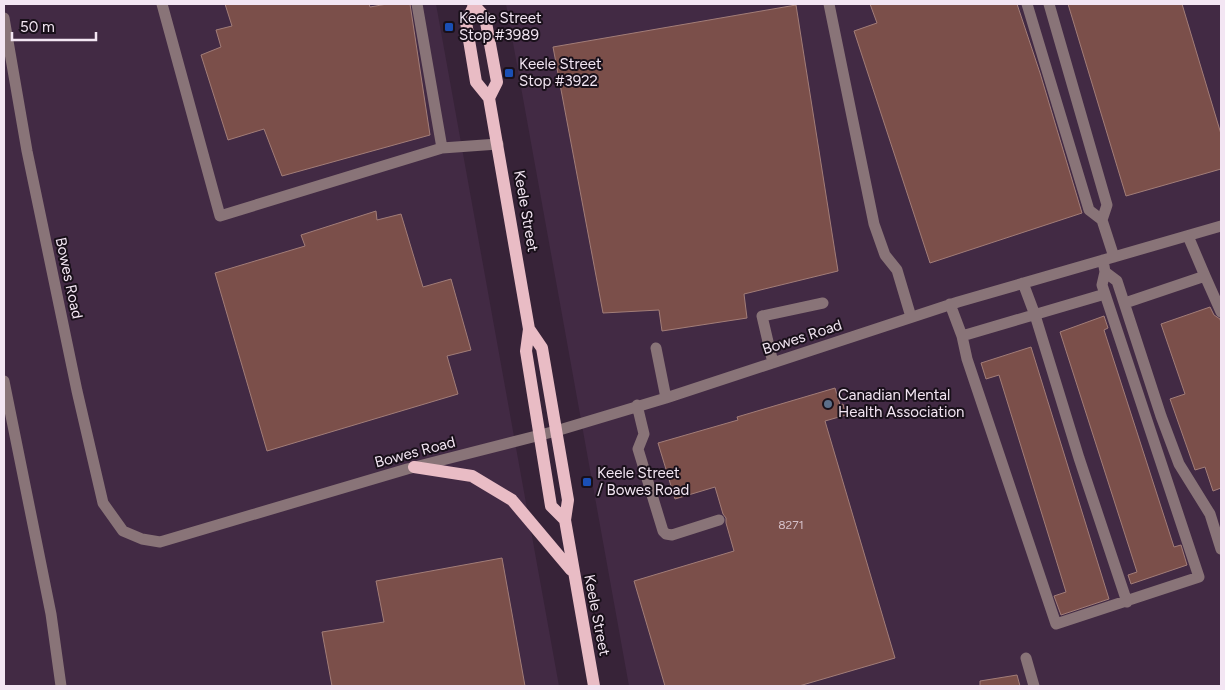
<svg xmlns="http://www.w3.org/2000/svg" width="1225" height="690" viewBox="0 0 1225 690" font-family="Figtree,sans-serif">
<rect width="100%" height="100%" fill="#372338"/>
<path fill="#422a44" d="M 4,4 L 436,4 L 559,686 L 4,686 Z
M 506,4 L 1221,4 L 1221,686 L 629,686 Z"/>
<path fill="#7b4f4a" stroke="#a27d78" d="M 225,4 L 369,4 L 370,7 L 387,4 L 410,4 L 430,135 L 282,176 L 264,129 L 228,140 L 201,55 L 221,47 L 216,30 L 232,26 Z
M 870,4 L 1017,4 L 1040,73 L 1082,213 L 930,263 L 854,31 L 877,23 Z
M 1068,4 L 1182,4 L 1221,134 L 1221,169 L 1126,196 Z
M 796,5 L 838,271 L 744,294 L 747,318 L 662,331 L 659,310 L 603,313 L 553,47 Z
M 376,211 L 377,220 L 401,214 L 423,287 L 451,279 L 471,350 L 447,356 L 458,394 L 267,451 L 215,273 L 305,246 L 301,235 Z
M 1210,307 L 1214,315 L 1220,319 L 1221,323 L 1221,488 L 1213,491 L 1205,467 L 1195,470 L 1170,399 L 1185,394 L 1161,324 Z
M 1104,316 L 1108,328 L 1104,330 L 1174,547 L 1181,545 L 1187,565 L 1131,584 L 1128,575 L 1137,572 L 1060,332 Z
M 1031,347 L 1109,599 L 1061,615 L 1054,596 L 1066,592 L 999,375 L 986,379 L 981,363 Z
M 835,388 L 840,405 L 843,404 L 846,415 L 825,421 L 895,658 L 799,686 L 665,686 L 634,581 L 734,551 L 726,523 L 726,518 L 723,514 L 715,487 L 675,499 L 658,443 L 738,420 L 737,417 Z
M 502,558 L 525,686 L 332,686 L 322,632 L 384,622 L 376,581 Z
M 1017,675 L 1020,686 L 980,686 L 980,681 Z"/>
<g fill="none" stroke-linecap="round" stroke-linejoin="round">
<path stroke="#897478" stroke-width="11" d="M 162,4 L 220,216 L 442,148 L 498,144
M 417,4 L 442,148
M 829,4 L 874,224 L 885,255 L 897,270 L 911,317
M 1027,4 L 1089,210 L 1102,220 L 1114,257
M 1049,4 L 1107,205 L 1102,220
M 4,18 L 27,151 L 77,391 L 103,503 L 123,531 L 142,539 L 160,542 L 407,469 L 556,431 L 666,398 L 958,302 L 1221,226
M 1105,272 L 1117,281 L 1161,416 L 1179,464 L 1210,514 L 1221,549
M 1205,276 L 1221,312
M 1023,283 L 1035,315 L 1079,458 L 1127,602
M 1125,303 L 1205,276 L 1188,236
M 950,304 L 962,336 L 967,359 L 1056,624 L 1199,577 L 1102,285 L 1105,272 L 1103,260
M 962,336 L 1105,294
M 656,348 L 666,398
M 773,363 L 762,316 L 823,303
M 4,381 L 51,614 L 61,686
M 637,405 L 644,434 L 638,449 L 663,531 L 666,534 L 672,535 L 719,520
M 1026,658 L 1034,686"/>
<path stroke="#e9bcc5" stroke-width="12" d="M 473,4 L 485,17 L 497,82 L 489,98
M 474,6 L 466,22 L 476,82 L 489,98 L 529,329 L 526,351 L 551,506 L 565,520
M 529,329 L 542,348 L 568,500 L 565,520 L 594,686
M 414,467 L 472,476 L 512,500 L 571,570"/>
</g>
<g fill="#1a4fb4" stroke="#19101a" stroke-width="2">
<rect x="444" y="22" width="10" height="10" rx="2.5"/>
<rect x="504" y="68" width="10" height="10" rx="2.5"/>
<rect x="582" y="477" width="10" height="10" rx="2.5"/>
</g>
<circle fill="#5c6f8a" stroke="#19101a" stroke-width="2" cx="828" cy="404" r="5"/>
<g text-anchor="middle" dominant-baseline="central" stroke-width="4" stroke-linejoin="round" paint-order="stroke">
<g font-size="12" fill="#d5c0c9">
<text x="791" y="525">8271</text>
</g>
<g font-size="15" fill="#f3e6f3" stroke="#19101a" text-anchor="start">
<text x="459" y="18">Keele Street<tspan x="459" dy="17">Stop #3989</tspan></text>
<text x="519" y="64">Keele Street<tspan x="519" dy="17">Stop #3922</tspan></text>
<text x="838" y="395">Canadian Mental<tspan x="838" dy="17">Health Association</tspan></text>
<text x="597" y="473">Keele Street<tspan x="597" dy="17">/ Bowes Road</tspan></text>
</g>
<g font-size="15" fill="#f3e6f3" stroke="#19101a">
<text transform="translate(526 211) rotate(80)">Keele Street</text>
<text transform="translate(69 278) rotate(78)">Bowes Road</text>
<text transform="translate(802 337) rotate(-18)">Bowes Road</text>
<text transform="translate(415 452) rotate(-15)">Bowes Road</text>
<text transform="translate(597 615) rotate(79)">Keele Street</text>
</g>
</g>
<rect width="1225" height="690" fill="none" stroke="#f3e6f3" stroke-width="10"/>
<path d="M12 32v8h84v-8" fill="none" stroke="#f3e6f3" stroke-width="2.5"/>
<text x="20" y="32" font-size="15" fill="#f3e6f3" stroke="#19101a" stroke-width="4" paint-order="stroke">50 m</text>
</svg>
